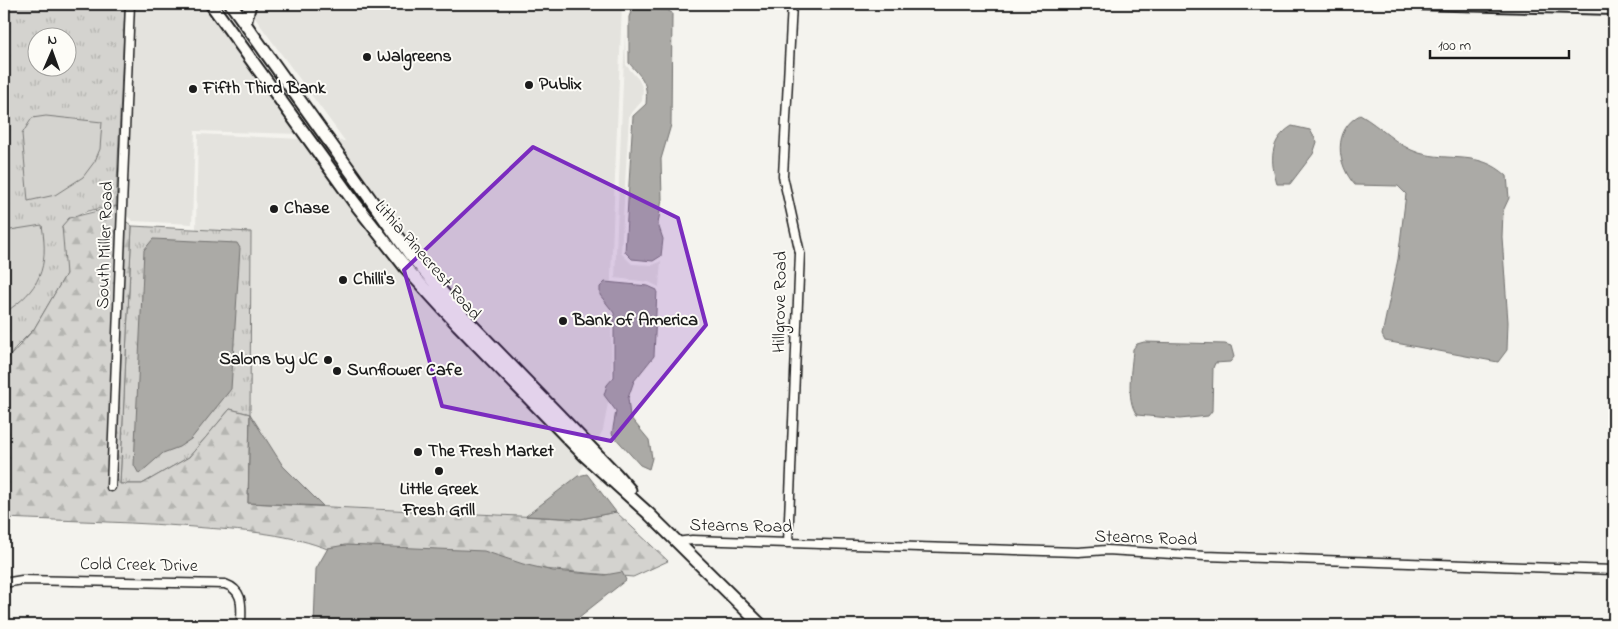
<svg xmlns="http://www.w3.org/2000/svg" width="1618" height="629" viewBox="0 0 1618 629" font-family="'Indie Flower',sans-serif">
<defs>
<pattern id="grass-tufts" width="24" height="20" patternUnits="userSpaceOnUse" patternTransform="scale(1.25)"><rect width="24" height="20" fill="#d4d3cf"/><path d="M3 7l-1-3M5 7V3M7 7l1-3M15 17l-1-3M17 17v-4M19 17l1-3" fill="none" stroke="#b5b5b1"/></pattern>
<pattern id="forest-firs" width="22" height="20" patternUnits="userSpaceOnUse" patternTransform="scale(1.25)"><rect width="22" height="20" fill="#d4d3cf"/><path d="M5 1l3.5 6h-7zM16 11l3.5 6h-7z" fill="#b5b5b1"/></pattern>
</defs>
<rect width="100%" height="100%" fill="#f4f3ee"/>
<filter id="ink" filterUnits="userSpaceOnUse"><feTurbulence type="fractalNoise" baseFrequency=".02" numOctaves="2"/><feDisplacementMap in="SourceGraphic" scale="10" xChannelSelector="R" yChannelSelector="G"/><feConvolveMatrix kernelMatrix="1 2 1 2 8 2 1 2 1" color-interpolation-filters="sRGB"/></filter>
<g filter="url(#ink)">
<path fill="#e4e3de" d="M 135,4 L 205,4 L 299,134 L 195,131 L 192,224 L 133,221 L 127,216 Z
M 255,4 L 622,4 L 611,276 L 612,382 L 603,430 L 578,476 L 526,516 L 323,506 L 283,466 L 250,414 L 251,232 L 196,229 L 198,134 L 345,141 L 255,18 Z
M 625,33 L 626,65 L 639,80 L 643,89 L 642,101 L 629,116 L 621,253 L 632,264 L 653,265 L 661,261 L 659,287 L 649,282 L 615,278 Z"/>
<path fill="url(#grass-tufts)" stroke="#787876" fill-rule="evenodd" d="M 4,4 L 125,4 L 116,206 C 97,209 75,211 62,226 L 67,254 L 66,274 L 34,329 L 16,347 L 4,365 ZM 38,38 L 68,38 L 68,68 L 38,68 Z
M 132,226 L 251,232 L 250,414 L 230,409 L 189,457 L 142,484 L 120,484 Z"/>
<path fill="url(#forest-firs)" stroke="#787876" d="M 122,205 L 122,218 L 132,226 L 120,484 L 142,484 L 189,457 L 230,409 L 250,414 L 248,503 L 581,519 L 616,512 L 668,561 L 633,577 L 330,550 C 290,534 248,531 206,528 C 139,522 71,521 4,518 L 4,363 L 34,329 L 66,274 L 62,226 L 69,218 Z"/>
<path fill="#d4d3cf" stroke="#787876" d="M 46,116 L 102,122 L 100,149 L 95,161 L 83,177 L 55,195 L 28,201 L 22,134 L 32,118 Z
M 42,225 C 49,268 40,290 4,313 L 4,231 Z"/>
<path fill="#abaaa6" stroke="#72716f" d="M 632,9 L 667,10 L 672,13 L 671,125 L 661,159 L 662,199 L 658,224 L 663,239 L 661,256 L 653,261 L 632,259 L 625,252 L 633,116 L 646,104 C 648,82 643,79 629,63 L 629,17 Z
M 1360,115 C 1380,126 1397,146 1419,153 C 1451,162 1479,150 1507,176 L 1509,198 L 1503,211 L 1502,237 L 1508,322 L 1507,350 L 1498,362 L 1385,341 L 1382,335 L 1398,259 L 1406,194 L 1398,186 L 1355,185 C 1336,164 1333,129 1360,115 Z
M 1292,126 L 1310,130 L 1317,142 L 1313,154 L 1290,184 L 1277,184 C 1270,161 1269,140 1292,126 Z
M 153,239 L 237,243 L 240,248 L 231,389 L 191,439 L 179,447 L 163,453 L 139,474 L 134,465 L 144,250 Z
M 605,282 L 648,286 L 657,290 L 654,356 L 634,381 L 628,398 L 630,417 L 649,440 L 652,458 L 649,469 L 640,465 L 612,434 L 616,411 L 604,395 L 607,385 L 614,377 L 614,313 L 600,295 L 600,287 Z
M 1144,342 L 1225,344 L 1231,346 L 1234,357 L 1230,362 L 1215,363 L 1213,368 L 1212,411 L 1208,416 L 1180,419 L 1137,415 C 1125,399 1132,368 1133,349 L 1137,344 Z
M 250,414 L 283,466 L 323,506 L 248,503 Z
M 587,474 L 616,512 L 581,519 L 526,516 L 578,476 Z
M 345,545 L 484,551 L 523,564 L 553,571 L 605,575 L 622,572 L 626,580 L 569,625 L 314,625 L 316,569 L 328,548 Z"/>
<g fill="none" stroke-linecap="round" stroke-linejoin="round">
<defs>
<path id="minor" d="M 111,487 L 130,4
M 676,542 L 692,540 L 1078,552 L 1107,550 L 1205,556 L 1614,570
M 788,543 L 800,253 L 783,176 L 792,4
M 4,583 L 22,580 L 225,584 C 245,591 241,607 241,625"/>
<path id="tertiary" d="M 1415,4 L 1614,9"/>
<path id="secondary" d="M 211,4 L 354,202 L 406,268 L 458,325 L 585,456 L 648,513 L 761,625
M 231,4 L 411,256 L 465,318 L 616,474 L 630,490
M 245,24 L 250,4"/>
</defs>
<use href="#minor" stroke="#1c1c1c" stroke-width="11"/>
<use href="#tertiary" stroke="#1c1c1c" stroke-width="14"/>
<use href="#secondary" stroke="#1c1c1c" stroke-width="15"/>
<use href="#minor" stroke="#fdfcf7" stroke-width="8"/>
<use href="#tertiary" stroke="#fdfcf7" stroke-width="10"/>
<use href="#secondary" stroke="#fdfcf7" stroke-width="11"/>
</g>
</g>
<path fill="#7b2cbf" fill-opacity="0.2" stroke="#7b2cbf" stroke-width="4" stroke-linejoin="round" d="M 533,147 L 678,218 L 706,325 L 611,441 L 442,406 L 404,270 Z"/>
<g fill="#1c1c1c" stroke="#fdfcf7" stroke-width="2">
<circle cx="367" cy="57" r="5"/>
<circle cx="529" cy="85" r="5"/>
<circle cx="193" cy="89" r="5"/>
<circle cx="274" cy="209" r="5"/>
<circle cx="343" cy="280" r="5"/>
<circle cx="563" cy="321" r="5"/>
<circle cx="328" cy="360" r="5"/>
<circle cx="337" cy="371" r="5"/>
<circle cx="418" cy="452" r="5"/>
<circle cx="439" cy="471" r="5"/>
</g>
<g text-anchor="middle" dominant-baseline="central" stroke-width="4" stroke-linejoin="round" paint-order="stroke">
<g font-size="18" font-weight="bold" fill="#1c1c1c" stroke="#fdfcf7" text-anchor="start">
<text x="377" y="57">Walgreens</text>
<text x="539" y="85">Publix</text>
<text x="203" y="89">Fifth Third Bank</text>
<text x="284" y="209">Chase</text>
<text x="353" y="280">Chilli's</text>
<text x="573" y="321">Bank of America</text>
<text x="318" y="360" text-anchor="end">Salons by JC</text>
<text x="347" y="371">Sunflower Cafe</text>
<text x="428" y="452">The Fresh Market</text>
<text x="439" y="490" text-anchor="middle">Little Greek<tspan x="439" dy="21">Fresh Grill</tspan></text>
</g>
<g font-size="18" fill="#1c1c1c" stroke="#fdfcf7">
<text transform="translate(106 245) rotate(-88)">South Miller Road</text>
<text transform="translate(427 261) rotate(49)">Lithia Pinecrest Road</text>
<text transform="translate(781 302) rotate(-89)">Hillgrove Road</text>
<text transform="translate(741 527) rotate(1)">Stearns Road</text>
<text transform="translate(1146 539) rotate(2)">Stearns Road</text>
<text transform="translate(139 566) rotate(1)">Cold Creek Drive</text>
</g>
</g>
<rect width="1618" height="629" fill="none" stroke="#fdfcf7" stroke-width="20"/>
<rect x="10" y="10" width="1598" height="609" fill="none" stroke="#1c1c1c" stroke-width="2" filter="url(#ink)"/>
<g transform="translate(52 52) rotate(2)"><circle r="24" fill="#fdfcf7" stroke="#a3a29f"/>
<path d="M0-4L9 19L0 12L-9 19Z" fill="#1c1c1c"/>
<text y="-8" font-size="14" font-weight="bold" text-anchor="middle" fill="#1c1c1c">N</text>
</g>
<path d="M1430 50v8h139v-8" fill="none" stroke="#1c1c1c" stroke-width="2.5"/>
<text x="1438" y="50" font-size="15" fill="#1c1c1c" stroke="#fdfcf7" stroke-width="4" paint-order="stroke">100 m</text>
</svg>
